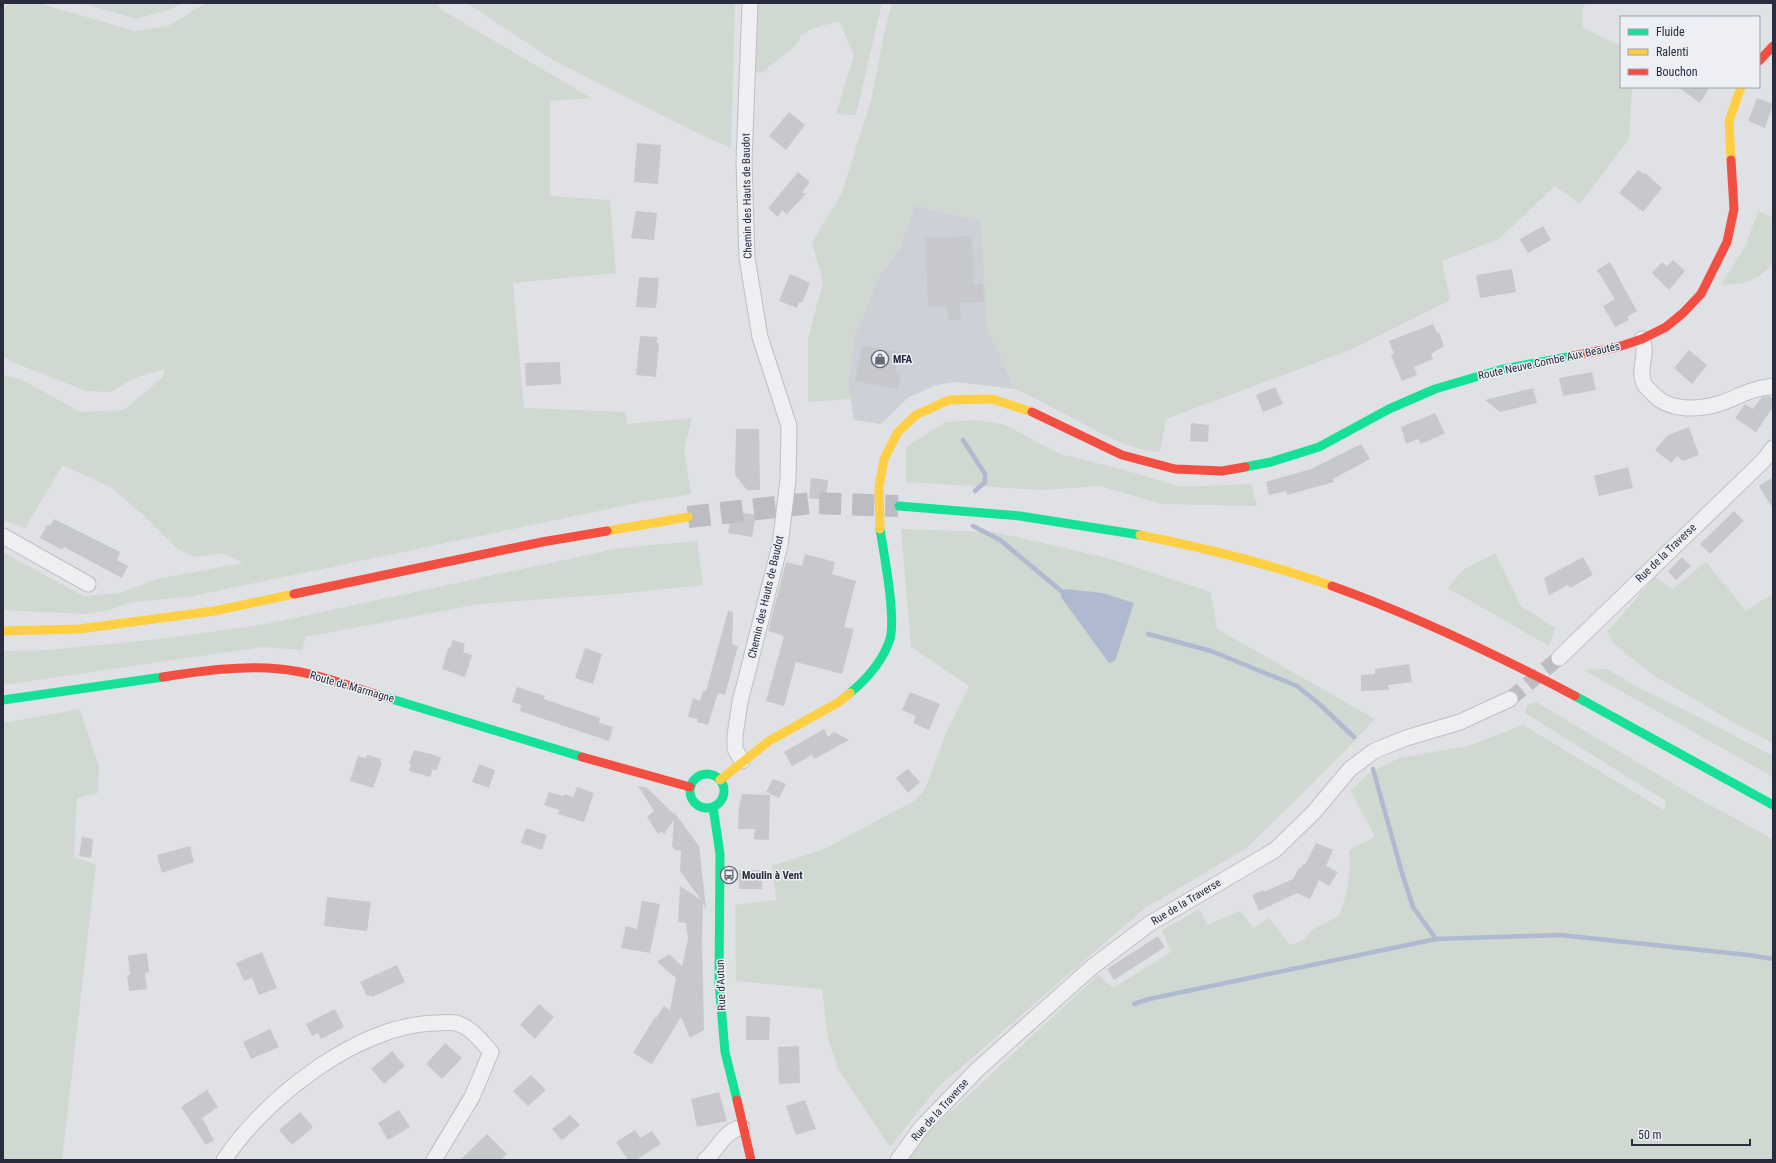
<svg xmlns="http://www.w3.org/2000/svg" width="1776" height="1163" viewBox="0 0 1776 1163" font-family="'Roboto Condensed',sans-serif">
<rect width="100%" height="100%" fill="#e0e1e5"/>
<path fill="#ced0d8" d="M 915,205 L 981,221 L 988,330 L 1015,389 L 956,382 L 936,385 L 909,397 L 881,424 L 854,420 L 848,384 L 855,335 L 879,277 L 899,249 Z"/>
<path fill="#cfd8d1" d="M 9,3 L 38,3 L 135,31 L 168,26 L 206,3 L 435,3 L 442,10 L 591,98 L 550,101 L 550,196 L 610,200 L 616,273 L 513,283 L 524,408 L 626,412 L 627,424 L 692,418 L 684,449 L 691,494 L 637,503 L 188,597 L 132,602 L 109,610 L 85,614 L 3,610 L 3,552 L 83,596 L 120,593 L 157,579 L 243,563 L 223,553 L 195,557 L 179,550 L 143,515 L 112,488 L 63,465 L 25,528 L 3,520 L 3,375 L 23,380 L 80,412 L 124,410 L 163,377 L 165,369 L 134,378 L 111,392 L 86,391 L 10,361 L 3,356 L 3,10 Z
M 82,3 L 182,3 L 171,9 L 136,19 Z
M 467,3 L 735,3 L 731,148 L 699,134 L 551,59 Z
M 756,3 L 882,3 L 856,115 L 836,114 L 854,55 L 839,21 L 811,29 L 801,35 L 796,45 L 763,72 L 753,73 Z
M 892,3 L 1586,3 L 1582,10 L 1583,28 L 1621,46 L 1621,87 L 1632,87 L 1629,139 L 1580,204 L 1555,186 L 1499,239 L 1442,261 L 1450,300 L 1350,350 L 1166,419 L 1160,452 C 1149,450 1137,449 1127,445 C 1088,429 1053,405 1015,389 L 988,330 L 981,221 L 915,205 L 899,249 L 879,277 L 855,335 L 848,384 L 851,399 L 808,402 L 808,339 L 823,282 L 812,242 L 841,195 L 871,101 L 884,34 Z
M 1758,211 L 1773,218 L 1773,264 C 1754,282 1746,284 1721,285 L 1746,245 Z
M 977,420 L 1005,425 L 1060,454 L 1125,470 L 1180,487 L 1251,484 L 1257,506 L 1161,504 L 1100,486 L 1042,490 L 906,482 L 906,447 L 945,422 Z
M 901,529 L 994,532 L 1108,558 L 1211,592 L 1217,629 L 1375,719 L 1343,753 L 1247,848 L 1145,908 L 936,1089 L 890,1147 L 838,1069 L 828,1038 L 822,989 L 736,981 L 735,905 L 776,900 L 772,866 L 824,849 L 914,801 L 924,791 L 947,731 L 969,686 L 911,647 Z
M 697,541 L 703,585 L 629,593 L 479,604 L 306,637 L 302,650 L 263,647 L 3,685 L 3,651 L 49,650 L 161,639 L 266,624 L 620,548 Z
M 1495,553 L 1521,606 L 1555,628 L 1549,646 L 1448,588 L 1463,570 Z
M 1706,562 L 1746,611 L 1773,593 L 1773,743 L 1736,724 L 1653,675 L 1614,644 L 1607,632 L 1655,577 L 1673,589 Z
M 1607,669 L 1639,688 L 1693,714 L 1773,756 L 1773,777 L 1584,670 Z
M 1536,702 L 1706,803 L 1773,839 L 1773,1160 L 907,1160 L 930,1131 L 1098,975 L 1113,988 L 1171,952 L 1162,930 L 1200,909 L 1207,925 L 1241,911 L 1253,928 L 1269,918 L 1290,945 L 1302,941 L 1312,930 L 1339,916 C 1348,892 1351,875 1349,850 L 1375,837 L 1351,791 L 1369,773 L 1399,758 L 1468,746 L 1523,725 L 1664,810 L 1666,801 L 1525,713 L 1528,704 Z
M 80,709 L 99,767 L 98,793 L 77,798 L 74,857 L 96,865 L 62,1160 L 3,1160 L 3,723 Z"/>
<path fill="#afb9cf" d="M 1065,589 L 1103,593 L 1134,603 L 1115,661 L 1109,663 L 1061,597 L 1061,593 Z"/>
<g fill="none" stroke-linecap="round" stroke-linejoin="round">
<path stroke="#afb9cf" stroke-width="4.5" d="M 963,440 L 985,474 L 985,482 L 975,491
M 973,526 L 1000,540 L 1066,595
M 1148,634 L 1211,651 L 1297,686 L 1317,702 L 1354,737
M 1373,769 L 1402,873 L 1413,907 L 1436,939
M 1134,1004 L 1149,999 L 1436,939 L 1560,935 L 1748,955 L 1773,959"/>
</g>
<path fill="#c6c8cc" d="M 1678,87 L 1710,87 L 1700,103 Z
M 1757,98 L 1773,104 L 1765,128 L 1748,121 Z
M 789,112 L 805,125 L 786,150 L 769,136 Z
M 637,143 L 661,145 L 658,184 L 634,182 Z
M 1638,170 L 1644,174 L 1645,173 L 1662,188 L 1643,212 L 1619,193 Z
M 798,172 L 810,182 L 802,192 L 806,194 L 787,214 L 782,210 L 778,217 L 768,208 Z
M 636,211 L 657,213 L 654,240 L 631,238 Z
M 1543,226 L 1551,240 L 1528,253 L 1520,239 Z
M 972,236 L 974,284 L 983,284 L 984,302 L 960,303 L 961,320 L 948,321 L 947,307 L 928,307 L 925,238 Z
M 1673,260 L 1685,271 L 1669,290 L 1652,273 L 1662,262 L 1667,266 Z
M 1610,262 L 1637,311 L 1627,317 L 1629,320 L 1615,327 L 1603,306 L 1615,299 L 1597,270 Z
M 1512,269 L 1516,292 L 1480,298 L 1476,275 Z
M 790,274 L 810,283 L 802,303 L 799,302 L 797,308 L 779,301 Z
M 639,277 L 659,278 L 656,308 L 636,307 Z
M 1433,324 L 1437,333 L 1439,332 L 1444,346 L 1431,354 L 1433,359 L 1414,367 L 1417,375 L 1402,381 L 1391,355 L 1394,354 L 1389,341 Z
M 640,336 L 657,337 L 657,343 L 659,343 L 656,377 L 636,375 Z
M 862,345 L 899,352 L 895,372 L 901,373 L 898,389 L 855,381 Z
M 1689,350 L 1707,365 L 1692,384 L 1674,368 Z
M 560,362 L 561,384 L 526,386 L 525,363 Z
M 1592,372 L 1596,390 L 1563,396 L 1559,378 Z
M 1275,387 L 1283,404 L 1263,412 L 1256,395 Z
M 1533,388 L 1537,403 L 1500,412 L 1485,400 Z
M 1769,396 L 1773,399 L 1773,407 L 1756,432 L 1735,418 L 1745,404 L 1753,409 L 1762,397 Z
M 1435,413 L 1445,433 L 1421,444 L 1418,439 L 1406,444 L 1401,427 Z
M 1191,423 L 1209,425 L 1208,442 L 1190,441 Z
M 1689,427 L 1699,455 L 1683,461 L 1677,456 L 1671,463 L 1655,450 L 1668,435 Z
M 736,429 L 759,429 L 760,490 L 747,490 L 735,475 Z
M 1361,444 L 1370,459 L 1333,479 L 1334,482 L 1287,495 L 1286,491 L 1269,495 L 1266,482 L 1311,469 Z
M 1628,467 L 1633,488 L 1599,496 L 1594,476 Z
M 1773,477 L 1773,509 L 1759,486 Z
M 811,478 L 828,480 L 826,500 L 809,498 Z
M 732,511 L 756,515 L 752,537 L 728,533 Z
M 1734,511 L 1744,521 L 1710,554 L 1700,544 Z
M 54,519 L 120,552 L 117,560 L 128,566 L 122,578 L 64,547 L 62,550 L 40,538 L 47,525 L 50,526 Z
M 805,554 L 835,562 L 832,574 L 856,581 L 844,627 L 854,629 L 842,674 L 796,662 L 784,706 L 766,701 L 784,636 L 768,631 L 786,562 L 802,566 Z
M 1583,557 L 1593,575 L 1570,588 L 1568,585 L 1549,595 L 1544,578 Z
M 1682,557 L 1691,566 L 1676,580 L 1668,571 Z
M 728,611 L 733,612 L 732,644 L 738,646 L 725,695 L 718,693 L 708,725 L 697,722 L 698,719 L 688,717 L 693,698 L 700,701 L 703,691 L 706,691 Z
M 453,640 L 465,644 L 463,652 L 472,655 L 465,677 L 442,669 L 448,648 L 450,648 Z
M 585,648 L 602,654 L 593,684 L 575,678 Z
M 1409,664 L 1412,682 L 1388,685 L 1389,690 L 1361,691 L 1361,675 L 1375,674 L 1375,669 Z
M 517,687 L 545,696 L 544,699 L 600,718 L 599,723 L 613,727 L 609,741 L 520,711 L 521,705 L 512,702 Z
M 910,692 L 940,704 L 929,730 L 913,723 L 916,716 L 902,710 Z
M 824,729 L 828,737 L 834,732 L 849,740 L 814,759 L 812,755 L 792,766 L 784,752 Z
M 414,750 L 435,755 L 441,758 L 437,770 L 433,769 L 430,777 L 409,771 L 411,764 L 409,763 Z
M 367,755 L 381,759 L 380,762 L 382,763 L 373,788 L 350,781 L 358,756 L 366,758 Z
M 479,764 L 495,770 L 489,788 L 472,782 Z
M 908,769 L 920,782 L 908,793 L 896,778 Z
M 773,779 L 786,784 L 779,798 L 766,792 Z
M 638,786 L 647,788 L 674,814 L 674,812 L 699,846 L 706,909 L 703,904 L 702,941 L 704,1030 L 690,1038 L 681,1017 L 652,1064 L 633,1053 L 655,1017 L 656,1018 L 664,1006 L 670,1010 L 676,978 L 657,962 L 669,954 L 682,966 L 688,939 L 686,923 L 678,922 L 680,886 L 701,900 L 680,871 L 681,851 L 675,850 L 672,846 L 674,820 L 664,834 L 662,831 L 658,834 L 647,817 L 654,811 Z
M 577,787 L 594,793 L 584,822 L 558,814 L 559,810 L 544,805 L 549,792 L 563,796 L 565,794 L 573,797 Z
M 742,794 L 770,795 L 769,840 L 754,839 L 755,829 L 738,829 L 739,807 Z
M 526,828 L 547,835 L 542,850 L 521,843 Z
M 82,837 L 93,839 L 91,858 L 79,856 Z
M 1316,843 L 1333,850 L 1326,866 L 1338,872 L 1329,886 L 1319,880 L 1310,899 L 1297,893 L 1259,911 L 1252,895 L 1263,890 L 1264,892 L 1293,879 L 1299,868 L 1301,868 L 1303,864 L 1305,865 Z
M 190,846 L 194,862 L 162,873 L 157,855 Z
M 739,870 L 762,870 L 762,889 L 739,889 Z
M 327,897 L 371,902 L 367,931 L 324,926 Z
M 642,901 L 660,904 L 650,953 L 621,948 L 626,926 L 637,929 Z
M 1158,936 L 1165,947 L 1114,980 L 1107,969 Z
M 262,952 L 277,988 L 259,995 L 252,978 L 244,981 L 236,963 Z
M 147,953 L 149,972 L 145,973 L 147,989 L 129,991 L 127,975 L 130,975 L 128,956 Z
M 397,965 L 405,982 L 372,997 L 371,995 L 367,996 L 360,982 Z
M 539,1004 L 554,1017 L 535,1039 L 520,1025 Z
M 335,1009 L 344,1027 L 321,1039 L 318,1033 L 312,1036 L 306,1024 Z
M 746,1016 L 770,1017 L 769,1040 L 746,1040 Z
M 270,1029 L 279,1047 L 251,1059 L 243,1042 Z
M 445,1043 L 462,1058 L 442,1079 L 426,1064 Z
M 799,1046 L 800,1083 L 779,1084 L 778,1047 Z
M 392,1051 L 405,1066 L 384,1084 L 371,1069 Z
M 531,1075 L 546,1090 L 528,1106 L 513,1091 Z
M 207,1090 L 218,1107 L 202,1118 L 214,1140 L 206,1145 L 181,1107 Z
M 719,1092 L 727,1121 L 697,1127 L 691,1099 Z
M 805,1100 L 816,1129 L 796,1135 L 786,1106 Z
M 399,1110 L 410,1127 L 388,1140 L 378,1123 Z
M 300,1112 L 313,1127 L 292,1145 L 279,1130 Z
M 570,1115 L 580,1125 L 562,1140 L 552,1129 Z
M 635,1130 L 640,1138 L 652,1131 L 661,1144 L 636,1160 L 628,1160 L 616,1142 Z
M 487,1134 L 507,1154 L 501,1160 L 460,1160 Z"/>
<g fill="none" stroke-linecap="round" stroke-linejoin="round">
<path stroke="#bbbdc3" stroke-width="15" stroke-dasharray="15 8" stroke-linecap="butt" d="M 1510,699 L 1559,658"/>
<path stroke="#bbbdc3" stroke-width="22" stroke-dasharray="22 11" stroke-linecap="butt" d="M 688,517 L 811,503 L 898,506"/>
<defs>
<path id="street" d="M 1642,339 C 1649,355 1637,368 1644,384 C 1646,388 1651,391 1654,395 C 1670,411 1697,410 1718,404 C 1732,400 1744,392 1758,389 C 1763,387 1768,388 1773,386
M 3,536 L 88,584
M 1559,658 L 1763,461 L 1773,448
M 742,761 L 735,749 L 735,735 L 740,702 L 780,545 L 788,480 L 789,426 L 760,337 L 747,258 L 744,162 L 750,3
M 224,1160 C 265,1098 358,1025 435,1023 C 441,1023 450,1022 456,1023 C 471,1027 481,1041 491,1052 L 472,1097 L 434,1160
M 705,1160 C 720,1148 721,1133 742,1127
M 898,1160 L 921,1128 L 978,1069 L 1092,967 L 1149,924 L 1275,850 L 1314,812 L 1350,769 L 1374,751 L 1406,738 L 1460,722 L 1510,699"/>
</defs>
<use href="#street" stroke="#bebfc3" stroke-width="17"/>
<use href="#street" stroke="#efeff1" stroke-width="15"/>
<path stroke="#16e098" stroke-width="9" d="M 1245,467 L 1271,462 L 1319,447 L 1389,409 L 1435,389 L 1503,369 L 1573,356
M 899,506 L 1020,516 L 1140,535
M 850,693 C 868,678 883,661 890,639 C 896,616 884,554 880,529
M 375,694 L 582,757
M 1575,696 L 1773,805
M 3,700 L 163,677
M690 791a17 17 0 1 1 34 0a17 17 0 1 1-34 0Z
M 713,807 L 720,854 L 719,983 L 725,1052 L 737,1100"/>
<path stroke="#ffcf43" stroke-width="9" d="M 1731,160 L 1729,121 L 1741,87
M 880,529 L 879,487 L 884,459 L 898,432 L 916,415 L 949,400 L 992,399 L 1032,412
M 607,531 L 688,517
M 1140,535 C 1205,548 1270,564 1332,586
M 3,631 L 79,629 L 214,611 L 294,594
M 720,780 L 769,741 L 839,702 L 850,693"/>
<path stroke="#f24e42" stroke-width="9" d="M 1759,61 L 1773,46
M 1573,356 L 1618,347 L 1642,339 L 1666,327 L 1683,313 L 1701,294 L 1727,242 L 1734,209 L 1731,160
M 1032,412 L 1122,455 L 1175,469 L 1222,471 L 1245,467
M 1332,586 C 1416,616 1497,655 1575,696
M 294,594 L 542,542 L 607,531
M 163,677 C 201,671 241,665 280,669 C 312,672 344,684 375,694
M 582,757 L 690,787
M 737,1100 L 751,1160"/>
</g>
<defs>
<symbol id="shop-ring" viewBox="-11 -11 22 22"><circle r="9.5" fill="#edeff5" stroke="#686b78" stroke-width="1.5"/><path d="M-5-2.5h2.3a2.7 3.5 0 0 1 5.4 0H5L5.5 6h-11ZM-1.5-2.5h3a1.5 2.3 0 0 0-3 0Z" fill="#686b78"/></symbol>
<symbol id="bus-ring" viewBox="-11 -11 22 22"><circle r="9.5" fill="#edeff5" stroke="#686b78" stroke-width="1.5"/><path d="M-5-6H5V4H4V6H2V4H-2V6H-4V4H-5ZM-3.5-4V0h7V-4ZM-3.5 1.2v1.5H-2V1.2ZM2 1.2v1.5H3.5V1.2Z" fill="#686b78"/></symbol>
</defs>
<g fill-rule="evenodd">
<use href="#shop-ring" x="870" y="349" width="20" height="20"/>
<use href="#bus-ring" x="719" y="865" width="20" height="20"/>
</g>
<g text-anchor="middle" dominant-baseline="central" stroke-width="3" stroke-linejoin="round" paint-order="stroke">
<g font-size="11" fill="#282c3d" stroke="#edeff5">
<text transform="translate(747 196) rotate(-91)">Chemin des Hauts de Baudot</text>
<text transform="translate(1549 361) rotate(-12)">Route Neuve Combe Aux Beautés</text>
<text transform="translate(1666 553) rotate(-44)">Rue de la Traverse</text>
<text transform="translate(766 597) rotate(-77)">Chemin des Hauts de Baudot</text>
<text transform="translate(352 687) rotate(16)">Route de Marmagne</text>
<text transform="translate(1186 902) rotate(-31)">Rue de la Traverse</text>
<text transform="translate(721 985) rotate(-92)">Rue d'Autun</text>
<text transform="translate(940 1110) rotate(-48)">Rue de la Traverse</text>
</g>
<g font-size="11" font-weight="bold" fill="#282c3d" stroke="#edeff5" text-anchor="start">
<text x="893" y="359">MFA</text>
<text x="742" y="875">Moulin à Vent</text>
</g>
</g>
<rect width="1776" height="1163" fill="none" stroke="#282c3d" stroke-width="8"/>
<rect x="1620" y="16" width="140" height="72" fill="#edeff5" stroke="#9ea1ab"/>
<rect x="1628" y="29" width="20" height="6" fill="#16e098" stroke="#9ea1ab"/>
<text x="1656" y="36" font-size="12" fill="#282c3d">Fluide</text>
<rect x="1628" y="49" width="20" height="6" fill="#ffcf43" stroke="#9ea1ab"/>
<text x="1656" y="56" font-size="12" fill="#282c3d">Ralenti</text>
<rect x="1628" y="69" width="20" height="6" fill="#f24e42" stroke="#9ea1ab"/>
<text x="1656" y="76" font-size="12" fill="#282c3d">Bouchon</text>
<path d="M1632 1139v6h118v-6" fill="none" stroke="#282c3d" stroke-width="2"/>
<text x="1638" y="1139" font-size="12" fill="#282c3d" stroke="#edeff5" stroke-width="3" paint-order="stroke">50 m</text>
</svg>
